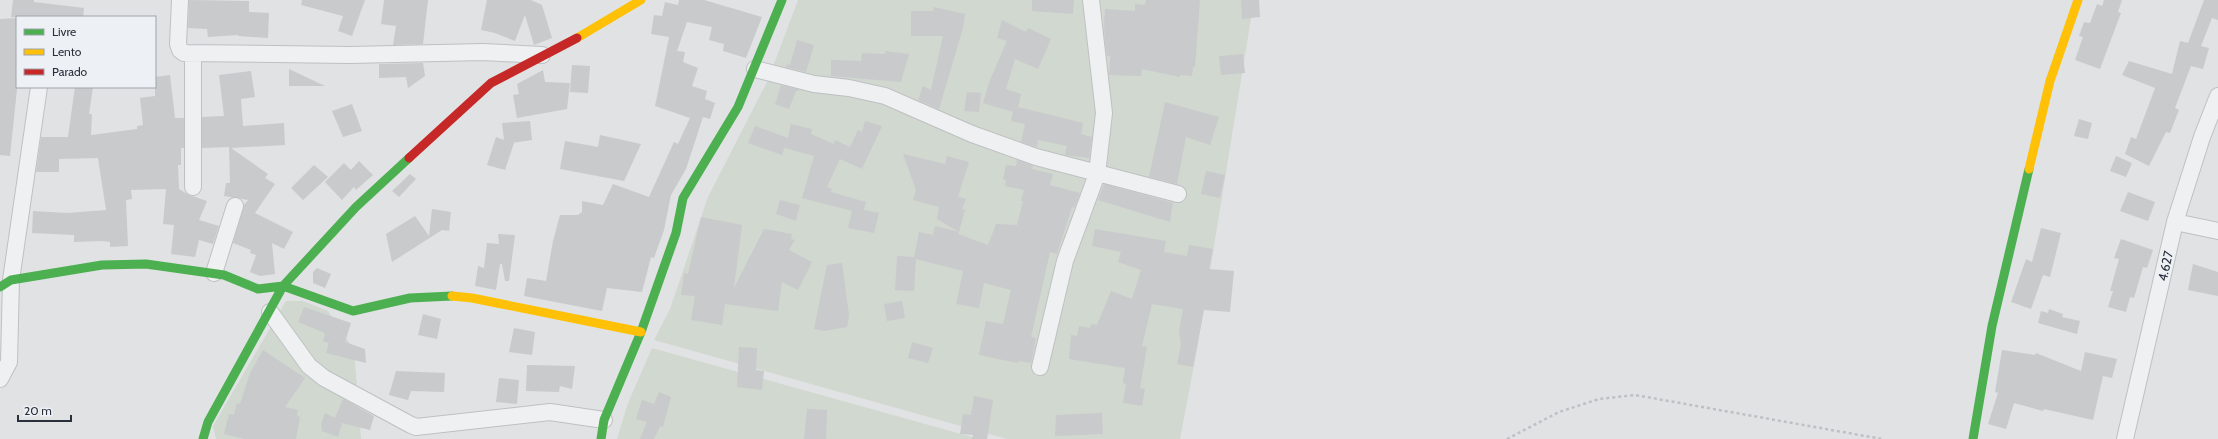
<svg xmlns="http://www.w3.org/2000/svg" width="2218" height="439" viewBox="0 0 2218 439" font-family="Cabin,sans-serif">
<rect width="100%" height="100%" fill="#e0e2e4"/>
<path fill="#d1d8d0" d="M 798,0 L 1254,0 L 1198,344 L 1180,439 L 1007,439 L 654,340 L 670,309 L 708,197 L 768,80 Z
M 286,301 L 303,301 L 328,311 L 354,350 L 361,439 L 216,439 L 213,426 Z
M 652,348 L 979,439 L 617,439 L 628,403 Z"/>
<path fill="#c8cacc" d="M 13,0 L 34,0 L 34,2 L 84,8 L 83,17 L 11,17 Z
M 189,0 L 249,1 L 249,12 L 269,13 L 268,38 L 238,36 L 238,35 L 208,37 L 207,29 L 188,28 Z
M 302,0 L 365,0 L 352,36 L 338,31 L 343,16 L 301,5 Z
M 384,0 L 428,0 L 423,44 L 393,45 L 396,26 L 381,24 Z
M 487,0 L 531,0 L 542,5 L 552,38 L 534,45 L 525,15 L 515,41 L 495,33 L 481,30 Z
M 679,0 L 704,0 L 762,17 L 746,58 L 723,51 L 724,44 L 709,40 L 712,27 L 687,22 L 677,51 L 685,52 L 683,62 L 698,68 L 692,86 L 707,91 L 705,99 L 715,103 L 710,119 L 703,117 L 686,169 L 671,195 L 664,230 L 654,258 L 651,257 L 642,292 L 607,288 L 602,311 L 524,296 L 527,278 L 546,281 L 553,241 L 560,215 L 578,215 L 582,212 L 582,201 L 603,205 L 613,184 L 649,197 L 674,142 L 678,144 L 690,118 L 655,106 L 669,37 L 651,34 L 654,15 L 662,16 L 665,2 L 678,5 Z
M 1032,0 L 1074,0 L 1073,14 L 1032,11 Z
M 1146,0 L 1200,0 L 1195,67 L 1193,67 L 1192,76 L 1180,75 L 1180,77 L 1142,69 L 1141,76 L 1109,75 L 1110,56 L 1107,56 L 1104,28 L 1105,9 L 1135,11 L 1135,4 L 1145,5 Z
M 1241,0 L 1259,0 L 1260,17 L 1242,19 Z
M 2104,0 L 2122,0 L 2118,12 L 2121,13 L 2100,69 L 2075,60 L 2083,37 L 2079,36 L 2084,22 L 2090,23 L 2097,4 L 2102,6 Z
M 2204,0 L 2218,0 L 2218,20 L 2212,18 L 2201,46 L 2209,48 L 2203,69 L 2191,66 L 2175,108 L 2179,110 L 2170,133 L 2166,132 L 2149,166 L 2125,154 L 2131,137 L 2136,139 L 2155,88 L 2122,75 L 2129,61 L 2172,74 L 2180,41 L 2188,43 Z
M 934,7 L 965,14 L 963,28 L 939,109 L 918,100 L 923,86 L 931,90 L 943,36 L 911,36 L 911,11 L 933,11 Z
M 17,18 L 17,89 L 10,156 L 0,155 L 0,19 Z
M 1002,20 L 1026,32 L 1028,28 L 1051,39 L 1038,69 L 1015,59 L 1006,89 L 1021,94 L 1018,107 L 1083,123 L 1081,134 L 1092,137 L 1089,158 L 1065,155 L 1067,146 L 1038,140 L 1037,147 L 1021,142 L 1025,124 L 1011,121 L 1013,112 L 983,103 L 990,80 L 1007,41 L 997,38 Z
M 797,40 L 814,45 L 806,72 L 786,67 L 787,64 L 790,65 Z
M 885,51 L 909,54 L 901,82 L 831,76 L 831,60 L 861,61 L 862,53 L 885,54 Z
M 1243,54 L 1245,73 L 1221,75 L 1219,56 Z
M 423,63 L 425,76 L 408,88 L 406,77 L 379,78 L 379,64 Z
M 572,65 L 590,66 L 588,93 L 570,92 Z
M 289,69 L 325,86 L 289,86 Z
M 543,70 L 545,82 L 570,83 L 567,109 L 517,118 L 513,95 L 519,94 L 517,84 Z
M 251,71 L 255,97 L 241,99 L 243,126 L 284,123 L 285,145 L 231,148 L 268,174 L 265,178 L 275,184 L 255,213 L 293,232 L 284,249 L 272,243 L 275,274 L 260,276 L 250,272 L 256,255 L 250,253 L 251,250 L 233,243 L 244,205 L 248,200 L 224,196 L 226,183 L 230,183 L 229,147 L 202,148 L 202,117 L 224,116 L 219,75 Z
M 170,75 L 175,118 L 184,118 L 184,148 L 181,148 L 181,165 L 178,165 L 179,189 L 189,195 L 207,201 L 199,220 L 219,226 L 213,244 L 199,240 L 195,257 L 171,254 L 174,225 L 163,224 L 166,189 L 131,190 L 132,199 L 126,200 L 128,246 L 110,247 L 110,242 L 103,241 L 74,242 L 74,235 L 32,233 L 33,211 L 67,213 L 106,210 L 98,158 L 59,159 L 59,172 L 36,172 L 41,137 L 68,137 L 75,87 L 93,87 L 89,114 L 92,114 L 91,135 L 137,129 L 137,126 L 143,125 L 140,98 L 155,96 L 155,77 Z
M 781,85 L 800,90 L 796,91 L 789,109 L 775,104 Z
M 967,92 L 981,93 L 979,112 L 964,111 Z
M 1165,102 L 1219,117 L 1210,145 L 1186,137 L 1177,184 L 1149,177 Z
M 352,104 L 362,131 L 343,137 L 332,111 Z
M 2079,119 L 2092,123 L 2088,139 L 2074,136 Z
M 530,121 L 532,140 L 512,143 L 514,143 L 505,170 L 487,165 L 496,137 L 504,140 L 502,123 Z
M 865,121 L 882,126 L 862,169 L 840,159 L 827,187 L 832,189 L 831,192 L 866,202 L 864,210 L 879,213 L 874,233 L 848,228 L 852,211 L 802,198 L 814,156 L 785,148 L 787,141 L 782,155 L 748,143 L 755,126 L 788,138 L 791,124 L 812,129 L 811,134 L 834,144 L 835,140 L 850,147 L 858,130 L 862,132 Z
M 600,135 L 641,144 L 624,181 L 560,169 L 565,141 L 598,147 Z
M 903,154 L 945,164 L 947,156 L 969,162 L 958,197 L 966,199 L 962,209 L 965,210 L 959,232 L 937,219 L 939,207 L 913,200 L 916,190 Z
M 2116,156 L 2132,163 L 2126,177 L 2110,171 Z
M 1017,160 L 1033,166 L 1032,169 L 1053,174 L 1050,185 L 1080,193 L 1074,208 L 1072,207 L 1057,254 L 1050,252 L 1031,337 L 1036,338 L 1031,363 L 1018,361 L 1018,363 L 979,355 L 986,321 L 1003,324 L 1011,290 L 984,283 L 979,308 L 956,304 L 963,271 L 916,259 L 914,291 L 895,290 L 897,256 L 914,257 L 919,232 L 933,235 L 935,226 L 959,232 L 958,234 L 988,245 L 996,224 L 1017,225 L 1023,201 L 1021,201 L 1024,190 L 1005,186 L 1006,180 L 1003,179 L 1006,165 L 1016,166 Z
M 359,161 L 373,175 L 356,190 L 354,187 L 342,200 L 325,182 L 344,163 L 351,170 Z
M 314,165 L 328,177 L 303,200 L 291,188 Z
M 1206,171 L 1225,175 L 1220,198 L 1201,194 Z
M 410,174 L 416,179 L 399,197 L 392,191 Z
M 1104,184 L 1173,203 L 1170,222 L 1098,200 Z
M 2128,192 L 2155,202 L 2148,221 L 2120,211 Z
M 780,200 L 800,205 L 796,221 L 776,214 Z
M 432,209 L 451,212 L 449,231 L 442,230 L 392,262 L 386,234 L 415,216 L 429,236 Z
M 701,217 L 742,225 L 734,288 L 764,229 L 792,234 L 791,239 L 795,240 L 789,250 L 812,262 L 798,290 L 782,282 L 778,311 L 725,304 L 722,325 L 691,320 L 695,296 L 681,295 L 684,273 L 688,274 Z
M 2041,228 L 2061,233 L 2050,277 L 2043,275 L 2031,309 L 2011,302 L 2026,259 L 2032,262 Z
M 1095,229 L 1166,241 L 1164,252 L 1187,256 L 1189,245 L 1213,249 L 1209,269 L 1234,271 L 1230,312 L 1204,310 L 1193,367 L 1177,364 L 1181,345 L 1179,331 L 1183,309 L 1152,304 L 1142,346 L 1147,347 L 1140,388 L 1145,389 L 1142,406 L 1123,403 L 1126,384 L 1123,383 L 1125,368 L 1069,359 L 1071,335 L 1077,336 L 1079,326 L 1090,328 L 1091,324 L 1097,325 L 1111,291 L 1132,299 L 1141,270 L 1118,262 L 1121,252 L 1092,246 Z
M 498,234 L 515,235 L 509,281 L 505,281 L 502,264 L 500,264 L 496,290 L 475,286 L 478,266 L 484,268 L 487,243 L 499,244 Z
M 2121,239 L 2153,250 L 2147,268 L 2143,267 L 2134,298 L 2130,297 L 2126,312 L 2108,307 L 2113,291 L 2110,291 L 2119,259 L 2114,258 Z
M 842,263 L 849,315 L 847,327 L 824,331 L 814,329 L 827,265 Z
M 2193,264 L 2218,272 L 2218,296 L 2188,290 Z
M 317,268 L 331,274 L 325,288 L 313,283 L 313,272 Z
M 902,301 L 905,318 L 887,321 L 884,304 Z
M 304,307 L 351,323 L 345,342 L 365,349 L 366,363 L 326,353 L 329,343 L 323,341 L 325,333 L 298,322 Z
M 2049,309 L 2063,314 L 2062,317 L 2080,321 L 2077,334 L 2038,323 L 2041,311 L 2048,313 Z
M 423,314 L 441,319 L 437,339 L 418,335 Z
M 514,328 L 535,332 L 532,355 L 509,352 Z
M 912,342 L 933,348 L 928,363 L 908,358 Z
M 739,347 L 757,348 L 756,370 L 764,371 L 762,390 L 737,387 Z
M 263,350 L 305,378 L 285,407 L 298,410 L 297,416 L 300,417 L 296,439 L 245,439 L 224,434 L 229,414 L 234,415 L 237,403 L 240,404 L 250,373 Z
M 2002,350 L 2035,355 L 2036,353 L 2081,371 L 2085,352 L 2117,359 L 2112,378 L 2103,376 L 2093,420 L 2044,409 L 2043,411 L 2014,403 L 2006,429 L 1988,424 L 1998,393 L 1995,392 Z
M 527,365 L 575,366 L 572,389 L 560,386 L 559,392 L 526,391 Z
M 396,371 L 445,373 L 444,392 L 411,391 L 408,400 L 389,395 Z
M 499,378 L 519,380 L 517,404 L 496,402 Z
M 659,392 L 671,397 L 663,427 L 660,426 L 654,439 L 640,439 L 647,422 L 636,419 L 642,400 L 654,404 Z
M 974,396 L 993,400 L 987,439 L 972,439 L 973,435 L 960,434 L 963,414 L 971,415 Z
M 343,399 L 374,416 L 370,430 L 342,423 L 338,437 L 322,431 L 321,424 L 325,413 L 335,418 Z
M 807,409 L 827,410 L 826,439 L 804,439 Z
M 1102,413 L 1103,434 L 1055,436 L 1056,415 Z"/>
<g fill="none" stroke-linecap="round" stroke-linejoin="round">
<defs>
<path id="street" d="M 180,0 L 178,44 L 180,50 L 184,53 L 350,55 L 483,52 L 542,55
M 755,69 L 814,84 L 849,88 L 885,96 L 972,134 L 1036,157 L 1178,194
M 193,187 L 193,54
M 2175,222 L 2218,231
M 214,273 L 235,206
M 270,312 L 309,366 L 324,378 L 411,425 L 416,427 L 550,412 L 604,420
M 1040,367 L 1065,261 L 1097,174 L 1104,113 L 1091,0
M 0,379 L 9,362 L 11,280 L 39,87
M 2125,439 L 2175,222 L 2202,137 L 2218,96"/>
</defs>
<use href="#street" stroke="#bec0c2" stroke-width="18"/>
<path stroke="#bec0c3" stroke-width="2.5" stroke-dasharray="3 3" stroke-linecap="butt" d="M 1507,439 L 1559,412 L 1599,399 L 1635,395 L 1882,439"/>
<use href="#street" stroke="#eff0f1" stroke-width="16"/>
<path stroke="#4caf50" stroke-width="9" d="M 0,287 L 11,280 L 102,265 L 146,264 L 224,275 L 258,289 L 283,286 L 353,311 L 410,298 L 452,296
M 203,439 L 208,422 L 283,286 L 356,207 L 409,158
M 601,439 L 604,420 L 641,332 L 676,233 L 683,198 L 738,107 L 782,0
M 1973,439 L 1992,326 L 2029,169"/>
<path stroke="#ffc107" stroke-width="9" d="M 577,38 L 641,0
M 2029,169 L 2050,81 L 2078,0
M 452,296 L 472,298 L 641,332"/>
<path stroke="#c62828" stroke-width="9" d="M 409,158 L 491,83 L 577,38"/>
</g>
<g text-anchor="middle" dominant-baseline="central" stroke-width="3" stroke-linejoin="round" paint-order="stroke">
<g font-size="13" fill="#29303c" stroke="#edf0f4">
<text transform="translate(2165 266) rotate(-77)">4.627</text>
</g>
</g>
<rect x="16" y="16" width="140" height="72" fill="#edf0f4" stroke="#9fa3aa"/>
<rect x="24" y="29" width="20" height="6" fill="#4caf50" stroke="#9fa3aa"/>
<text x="52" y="36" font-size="12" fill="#29303c">Livre</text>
<rect x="24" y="49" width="20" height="6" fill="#ffc107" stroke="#9fa3aa"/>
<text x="52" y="56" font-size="12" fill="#29303c">Lento</text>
<rect x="24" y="69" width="20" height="6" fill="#c62828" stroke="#9fa3aa"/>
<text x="52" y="76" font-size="12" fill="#29303c">Parado</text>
<path d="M18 415v6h53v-6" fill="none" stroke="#29303c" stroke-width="2"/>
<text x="24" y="415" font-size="12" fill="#29303c" stroke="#edf0f4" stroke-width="3" paint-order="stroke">20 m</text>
</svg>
